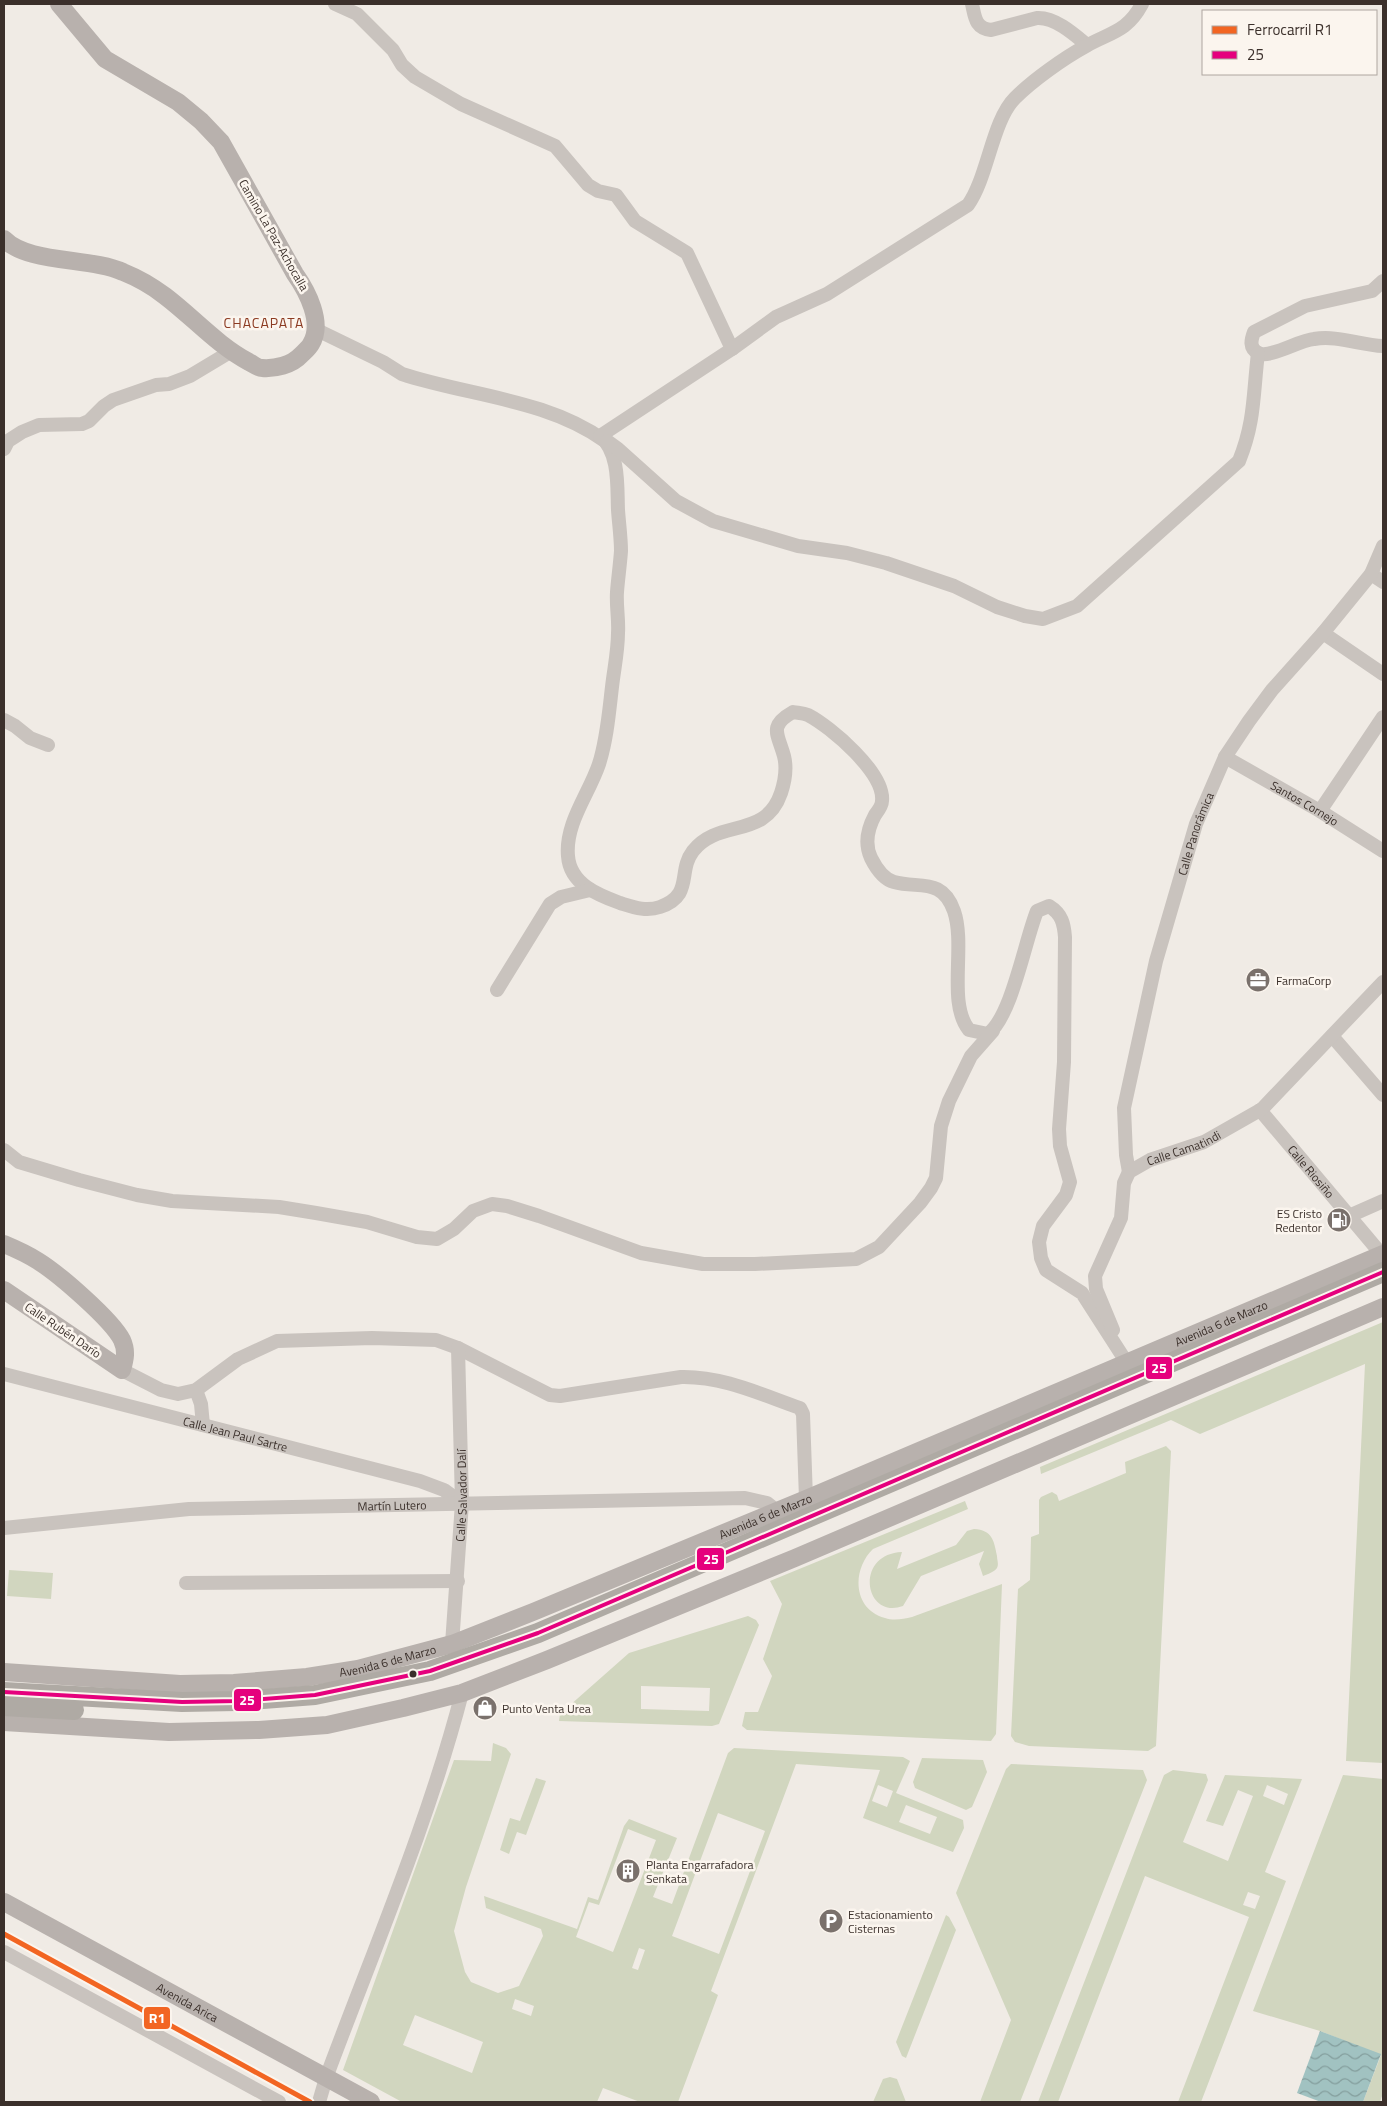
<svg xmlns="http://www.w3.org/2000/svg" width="1387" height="2106" viewBox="0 0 1387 2106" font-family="'Titillium Web',sans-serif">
<defs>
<pattern id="water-waves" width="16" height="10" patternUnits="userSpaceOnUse" patternTransform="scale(1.25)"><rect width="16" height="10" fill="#a1c2c1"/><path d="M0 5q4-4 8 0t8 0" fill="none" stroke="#849e9d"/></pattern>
</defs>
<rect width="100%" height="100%" fill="#f0ebe5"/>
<path fill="#d1d6bf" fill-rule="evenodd" d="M 1383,1322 L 1383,1763 L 1346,1761 L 1365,1364 L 1200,1434 L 1171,1420 L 1041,1474 L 1040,1467 Z
M 1166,1446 L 1171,1451 L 1156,1746 L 1148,1751 L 1029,1746 L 1015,1742 L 1011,1736 L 1018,1589 L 1030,1580 L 1031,1537 L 1039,1534 L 1039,1500 L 1041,1497 L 1052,1492 L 1057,1495 L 1059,1501 L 1126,1473 L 1125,1462 Z
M 965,1501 L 968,1509 L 873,1549 C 852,1569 852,1609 885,1618 C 894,1621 903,1619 912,1617 L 1002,1584 L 996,1734 L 991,1741 L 747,1730 L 742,1726 L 745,1712 L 758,1712 L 772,1676 L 763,1659 L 782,1604 L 770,1581 Z
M 974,1529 C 992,1530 994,1540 997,1556 C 997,1560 999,1564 997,1568 C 994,1572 988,1574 983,1576 L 979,1564 L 984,1551 L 921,1576 L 903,1606 C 864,1620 854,1554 902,1552 L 897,1569 L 956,1545 L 967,1531 Z
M 9,1570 L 53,1573 L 51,1599 L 7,1596 Z
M 748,1616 L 756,1620 L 759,1625 L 719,1724 L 712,1726 L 559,1721 L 560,1714 L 629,1653 ZM 641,1686 L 710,1688 L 709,1711 L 641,1709 Z
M 493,1743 L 506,1748 L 511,1754 L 466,1887 L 454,1931 L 465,1972 L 471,1982 L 498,1993 L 519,1986 L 543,1936 L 541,1929 L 486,1908 L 484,1896 L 577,1929 L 588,1897 L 598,1900 L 624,1826 L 629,1819 L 677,1838 L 653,1897 L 672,1904 L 728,1753 L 734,1748 L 903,1757 L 910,1761 L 896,1793 L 963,1820 L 964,1828 L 953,1852 L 863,1818 L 880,1770 L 796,1764 L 711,1991 L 718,1995 L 678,2102 L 640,2102 L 603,2088 L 597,2102 L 402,2102 L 343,2070 L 454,1760 L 491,1761 ZM 878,1785 L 893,1791 L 887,1807 L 872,1801 ZM 906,1805 L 937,1817 L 930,1834 L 899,1822 ZM 718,1813 L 765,1831 L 719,1954 L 672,1936 ZM 628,1829 L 656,1840 L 613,1952 L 576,1937 L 589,1902 L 599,1905 ZM 639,1948 L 645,1950 L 638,1970 L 632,1968 ZM 515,1999 L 534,2006 L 531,2016 L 512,2009 ZM 415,2015 L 483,2042 L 472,2073 L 403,2045 Z
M 922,1758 L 983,1760 L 987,1772 L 972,1807 L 966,1810 L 915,1788 L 913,1782 Z
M 1011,1764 L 1143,1770 L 1147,1780 L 1020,2102 L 980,2102 L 1011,2020 L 956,1893 L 1006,1769 Z
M 1173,1770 L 1206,1774 L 1208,1780 L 1183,1842 L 1228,1861 L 1253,1796 L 1238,1790 L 1223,1826 L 1206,1821 L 1225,1775 L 1302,1779 L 1265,1872 L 1286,1881 L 1201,2102 L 1178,2102 L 1249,1917 L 1145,1876 L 1058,2102 L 1038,2102 L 1164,1775 ZM 1267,1785 L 1288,1794 L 1284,1805 L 1263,1796 ZM 1248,1892 L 1260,1896 L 1255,1909 L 1243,1905 Z
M 1343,1775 L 1383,1779 L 1383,2093 L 1380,2102 L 1363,2102 L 1381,2055 L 1320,2031 L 1253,2011 Z
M 536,1778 L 546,1781 L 526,1835 L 517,1832 L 509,1854 L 500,1850 L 510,1818 L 520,1821 Z
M 946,1915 L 949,1917 L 956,1930 L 906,2058 L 902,2056 L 896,2042 Z
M 890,2077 L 897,2079 L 906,2102 L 873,2102 L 883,2079 Z"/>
<path fill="url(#water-waves)" d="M 1320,2031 L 1381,2054 L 1363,2102 L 1321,2102 L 1297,2093 Z"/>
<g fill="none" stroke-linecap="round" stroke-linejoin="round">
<g stroke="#c9c3be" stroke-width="14">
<path d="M 335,4 L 357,14 L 393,50 L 402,65 L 415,77 L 461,104 L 555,146 L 588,185 L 598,191 L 616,195 L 635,221 L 687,253 L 732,349"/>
<path d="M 972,4 C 975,17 975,28 991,30 L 1037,18 C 1055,17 1074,34 1087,45"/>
<path d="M 1383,281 L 1372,291 L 1305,306 L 1254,332 C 1251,340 1249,348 1258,353 C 1270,359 1299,340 1314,339 C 1337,335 1360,345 1383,346"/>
<path d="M 315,329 L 383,362 L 402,374 C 469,396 547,399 605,441"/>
<path d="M 600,436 C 620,453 617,487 618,510 C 619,524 621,538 621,551 C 620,565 618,579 617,592 C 616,606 619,620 618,633 C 618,651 614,669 612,687 C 609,712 607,739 599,764 C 589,794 565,823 568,856 C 570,884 598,895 620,903 C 633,907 646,912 660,907 C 694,895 677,872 693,851 C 719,818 765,840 781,793 C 785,781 787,768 784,756 C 778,734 768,726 793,712 C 798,713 803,713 808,715 C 831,727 885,773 882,801 C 882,806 878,811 875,815 C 868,828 864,843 871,858 C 876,868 883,879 894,882 C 919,889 942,877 954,911 C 966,946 947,1003 969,1030 L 988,1034 C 1012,1016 1025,940 1037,911 L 1049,906 C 1062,914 1064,924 1065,937 L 1064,1062 L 1059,1129 L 1060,1146 L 1070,1182 L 1066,1195 L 1043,1226 L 1039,1242 L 1041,1258 L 1046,1270 L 1082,1293 L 1127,1363"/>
<path d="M 600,436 L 732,349 L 776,317 L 827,294 L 968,205 C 988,177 992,121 1015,98 C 1033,80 1064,58 1086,46 C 1111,32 1127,32 1142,4"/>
<path d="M 607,441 L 618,449 L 676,501 L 713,521 L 798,546 L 847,553 L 886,563 L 954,586 L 997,607 L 1025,616 L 1043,619 L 1077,606 L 1239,461 C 1255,422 1253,394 1258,353"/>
<path d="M 4,449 L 8,441 L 22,432 L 39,425 L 82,424 L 89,421 L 104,406 L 113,400 L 156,385 L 169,384 L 190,376 L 230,352"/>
<path d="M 1371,574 L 1383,582"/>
<path d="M 1323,633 L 1383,674"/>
<path d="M 4,720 L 15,726 L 30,738 L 48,745"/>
<path id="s1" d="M 1225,757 L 1320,811 L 1383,851"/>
<path d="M 1320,811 L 1383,717"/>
<path d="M 497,990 L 550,904 L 561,897 L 590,890"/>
<path d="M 1332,1036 L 1383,1095"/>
<path id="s2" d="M 1260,1110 L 1382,1255"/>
<path d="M 4,1150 L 19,1162 L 79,1180 L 137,1195 L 172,1201 L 279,1207 L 316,1213 L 367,1222 L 417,1237 L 437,1239 L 454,1229 L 473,1211 L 492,1204 L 507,1206 L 539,1216 L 641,1253 L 703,1264 L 755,1264 L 856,1259 L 879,1247 L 920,1203 L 931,1188 L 936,1178 L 941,1126 L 949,1101 L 971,1056 L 993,1031"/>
<path id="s3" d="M 1129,1172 L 1126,1155 L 1124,1108 L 1156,961 L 1196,824 L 1225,757 L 1249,721 L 1272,690 L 1323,633 L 1371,574 L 1383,546"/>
<path d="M 1349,1216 L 1383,1201"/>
<path id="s4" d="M 1113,1330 L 1096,1289 L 1095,1276 L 1121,1218 L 1124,1183 L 1129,1172 L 1150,1160 L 1204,1142 L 1262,1109 L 1383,982"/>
<path d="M 122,1370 L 161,1390 L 178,1394 L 196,1390 L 238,1359 L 277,1341 L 372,1338 L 436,1340 L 458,1348 L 550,1395 L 560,1396 L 681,1377 C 723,1376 762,1395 800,1408 L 803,1414 L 806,1499"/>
<path id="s5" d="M 4,1374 L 420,1481 L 444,1490 L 462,1503"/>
<path d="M 196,1390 L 201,1404 L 203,1425"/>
<path id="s6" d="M 4,1528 L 189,1509 L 745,1498 L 767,1503 L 777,1511"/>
<path d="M 186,1583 L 458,1581"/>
<path id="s7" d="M 452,1644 L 462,1503 L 458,1348"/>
<path d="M 4,1952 L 279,2102"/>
<path d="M 319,2102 L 326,2078 C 373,1951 428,1824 462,1693"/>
</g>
<g stroke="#b8b1ad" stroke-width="18">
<path d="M 4,239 C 28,264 91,257 123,272 C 138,278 152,286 165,296 C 194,318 217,345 249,362 C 253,364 258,368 262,368 C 275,369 292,365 301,355 C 304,352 309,348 311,344 C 324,323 307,291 295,274 L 221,142 L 201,121 L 178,102 L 105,59 L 59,4"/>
<path d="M 4,1244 C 16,1249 27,1254 38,1261 C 59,1274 112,1320 122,1340 C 127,1351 125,1359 122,1370 L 4,1290"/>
<path id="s8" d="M 4,1672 L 180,1684 L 234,1683 L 307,1677 L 358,1669 L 452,1644 L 533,1612 L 806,1499 L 1383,1254"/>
<path d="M 4,1722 L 169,1732 L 259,1730 L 327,1725 L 403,1708 L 462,1693 L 547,1660 L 795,1558 L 1383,1307"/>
<path id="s9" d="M 4,1902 L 371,2102"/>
</g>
<path stroke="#afaaa4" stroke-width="20" d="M 4,1692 L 182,1702 L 237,1701 L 315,1695 L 430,1671 L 538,1633 L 1383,1272
M 4,1706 L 74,1710"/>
<defs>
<path id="bus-1" d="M 4,1692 L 182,1702 L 237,1701 L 315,1695 L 430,1671 L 538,1633 L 1383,1272"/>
</defs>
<use href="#bus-1" stroke="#fbf5ee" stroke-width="8"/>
<use href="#bus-1" stroke="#e5007d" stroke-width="4"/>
<defs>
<path id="rail-1" d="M 4,1934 L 310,2102"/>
</defs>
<use href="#rail-1" stroke="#fbf5ee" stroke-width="9"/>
<use href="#rail-1" stroke="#f26522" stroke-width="5"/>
</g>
<defs>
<symbol id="office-disc" viewBox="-11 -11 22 22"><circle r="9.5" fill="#7a716c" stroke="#fbf5ee"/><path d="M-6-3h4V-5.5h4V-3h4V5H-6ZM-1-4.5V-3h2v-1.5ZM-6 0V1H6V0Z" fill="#fff"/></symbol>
<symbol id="fuel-disc" viewBox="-11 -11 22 22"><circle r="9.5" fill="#7a716c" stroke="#fbf5ee"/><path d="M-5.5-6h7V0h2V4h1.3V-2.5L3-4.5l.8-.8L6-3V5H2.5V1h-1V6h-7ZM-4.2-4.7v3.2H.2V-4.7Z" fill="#fff"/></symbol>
<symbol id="shop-disc" viewBox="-11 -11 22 22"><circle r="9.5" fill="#7a716c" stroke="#fbf5ee"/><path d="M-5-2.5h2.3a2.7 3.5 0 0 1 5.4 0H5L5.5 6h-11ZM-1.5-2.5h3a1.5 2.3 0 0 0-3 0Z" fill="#fff"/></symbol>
<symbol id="building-disc" viewBox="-11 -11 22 22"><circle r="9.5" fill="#7a716c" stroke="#fbf5ee"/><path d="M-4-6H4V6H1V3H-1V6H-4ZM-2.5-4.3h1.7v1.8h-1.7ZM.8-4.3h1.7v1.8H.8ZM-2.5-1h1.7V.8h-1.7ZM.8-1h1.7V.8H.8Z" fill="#fff"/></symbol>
<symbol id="parking-disc" viewBox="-11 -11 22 22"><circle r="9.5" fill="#7a716c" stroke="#fbf5ee"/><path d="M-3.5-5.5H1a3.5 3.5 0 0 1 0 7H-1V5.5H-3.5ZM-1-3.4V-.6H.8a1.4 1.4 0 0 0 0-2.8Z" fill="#fff"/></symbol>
</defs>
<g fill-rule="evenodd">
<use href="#office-disc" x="1244" y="966" width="28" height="28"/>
<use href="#fuel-disc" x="1325" y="1206" width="28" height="28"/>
<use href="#shop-disc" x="471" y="1694" width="28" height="28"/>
<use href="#building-disc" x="614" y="1857" width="28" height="28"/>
<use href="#parking-disc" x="817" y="1907" width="28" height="28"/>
</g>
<circle fill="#3b302b" stroke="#fbf5ee" stroke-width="2" cx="413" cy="1674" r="4.5"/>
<g text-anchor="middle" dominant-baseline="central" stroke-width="5" stroke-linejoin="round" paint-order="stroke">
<g font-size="12" fill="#3b302b" stroke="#fbf5ee">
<text transform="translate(274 235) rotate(60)">Camino La Paz-Achocalla</text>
<text stroke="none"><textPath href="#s1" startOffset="92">Santos Cornejo</textPath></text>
<text stroke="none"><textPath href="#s3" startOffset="348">Calle Panorámica</textPath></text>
<text stroke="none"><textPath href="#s4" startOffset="228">Calle Camatindi</textPath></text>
<text stroke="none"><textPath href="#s2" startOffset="80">Calle Riosiño</textPath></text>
<text stroke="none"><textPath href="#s8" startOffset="1286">Avenida 6 de Marzo</textPath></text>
<text transform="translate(63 1330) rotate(34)">Calle Rubén Darío</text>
<text stroke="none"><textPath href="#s5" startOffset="239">Calle Jean Paul Sartre</textPath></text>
<text stroke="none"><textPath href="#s7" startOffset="149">Calle Salvador Dalí</textPath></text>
<text stroke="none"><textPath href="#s6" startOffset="389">Martín Lutero</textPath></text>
<text stroke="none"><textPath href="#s8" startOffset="791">Avenida 6 de Marzo</textPath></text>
<text stroke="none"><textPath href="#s8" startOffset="386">Avenida 6 de Marzo</textPath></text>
<text stroke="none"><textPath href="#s9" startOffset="209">Avenida Arica</textPath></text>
</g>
<g font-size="12" fill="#3b302b" stroke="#fbf5ee" text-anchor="start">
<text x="1276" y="980">FarmaCorp</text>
<text x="1322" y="1213" text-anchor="end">ES Cristo<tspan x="1322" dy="14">Redentor</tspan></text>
<text x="502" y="1708">Punto Venta Urea</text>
<text x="646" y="1864">Planta Engarrafadora<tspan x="646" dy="14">Senkata</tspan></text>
<text x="848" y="1914">Estacionamiento<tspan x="848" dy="14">Cisternas</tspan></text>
</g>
<g font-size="14" letter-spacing="1" fill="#8c3b22" stroke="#fbf5ee">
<text x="264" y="322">CHACAPATA</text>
</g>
</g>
<g stroke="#fbf5ee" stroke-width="2">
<rect x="1145" y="1356" width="28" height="24" rx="5" fill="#e5007d"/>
<rect x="696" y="1547" width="29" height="24" rx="5" fill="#e5007d"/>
<rect x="233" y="1688" width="29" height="24" rx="5" fill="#e5007d"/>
<rect x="143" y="2006" width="28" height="24" rx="5" fill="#f26522"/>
</g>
<g font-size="14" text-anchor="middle" font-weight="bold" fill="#fff">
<text x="1159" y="1373">25</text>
<text x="711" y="1564">25</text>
<text x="247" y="1705">25</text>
<text x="157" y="2023">R1</text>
</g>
<rect width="1387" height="2106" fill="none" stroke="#3b302b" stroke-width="10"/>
<rect x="1202" y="10" width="175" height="65" fill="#fbf5ee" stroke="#aea6a0"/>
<rect x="1212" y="26" width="25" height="8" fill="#f26522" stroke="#aea6a0"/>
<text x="1247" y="35" font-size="15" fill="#3b302b">Ferrocarril R1</text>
<rect x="1212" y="51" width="25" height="8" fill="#e5007d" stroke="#aea6a0"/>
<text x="1247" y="60" font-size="15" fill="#3b302b">25</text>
</svg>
